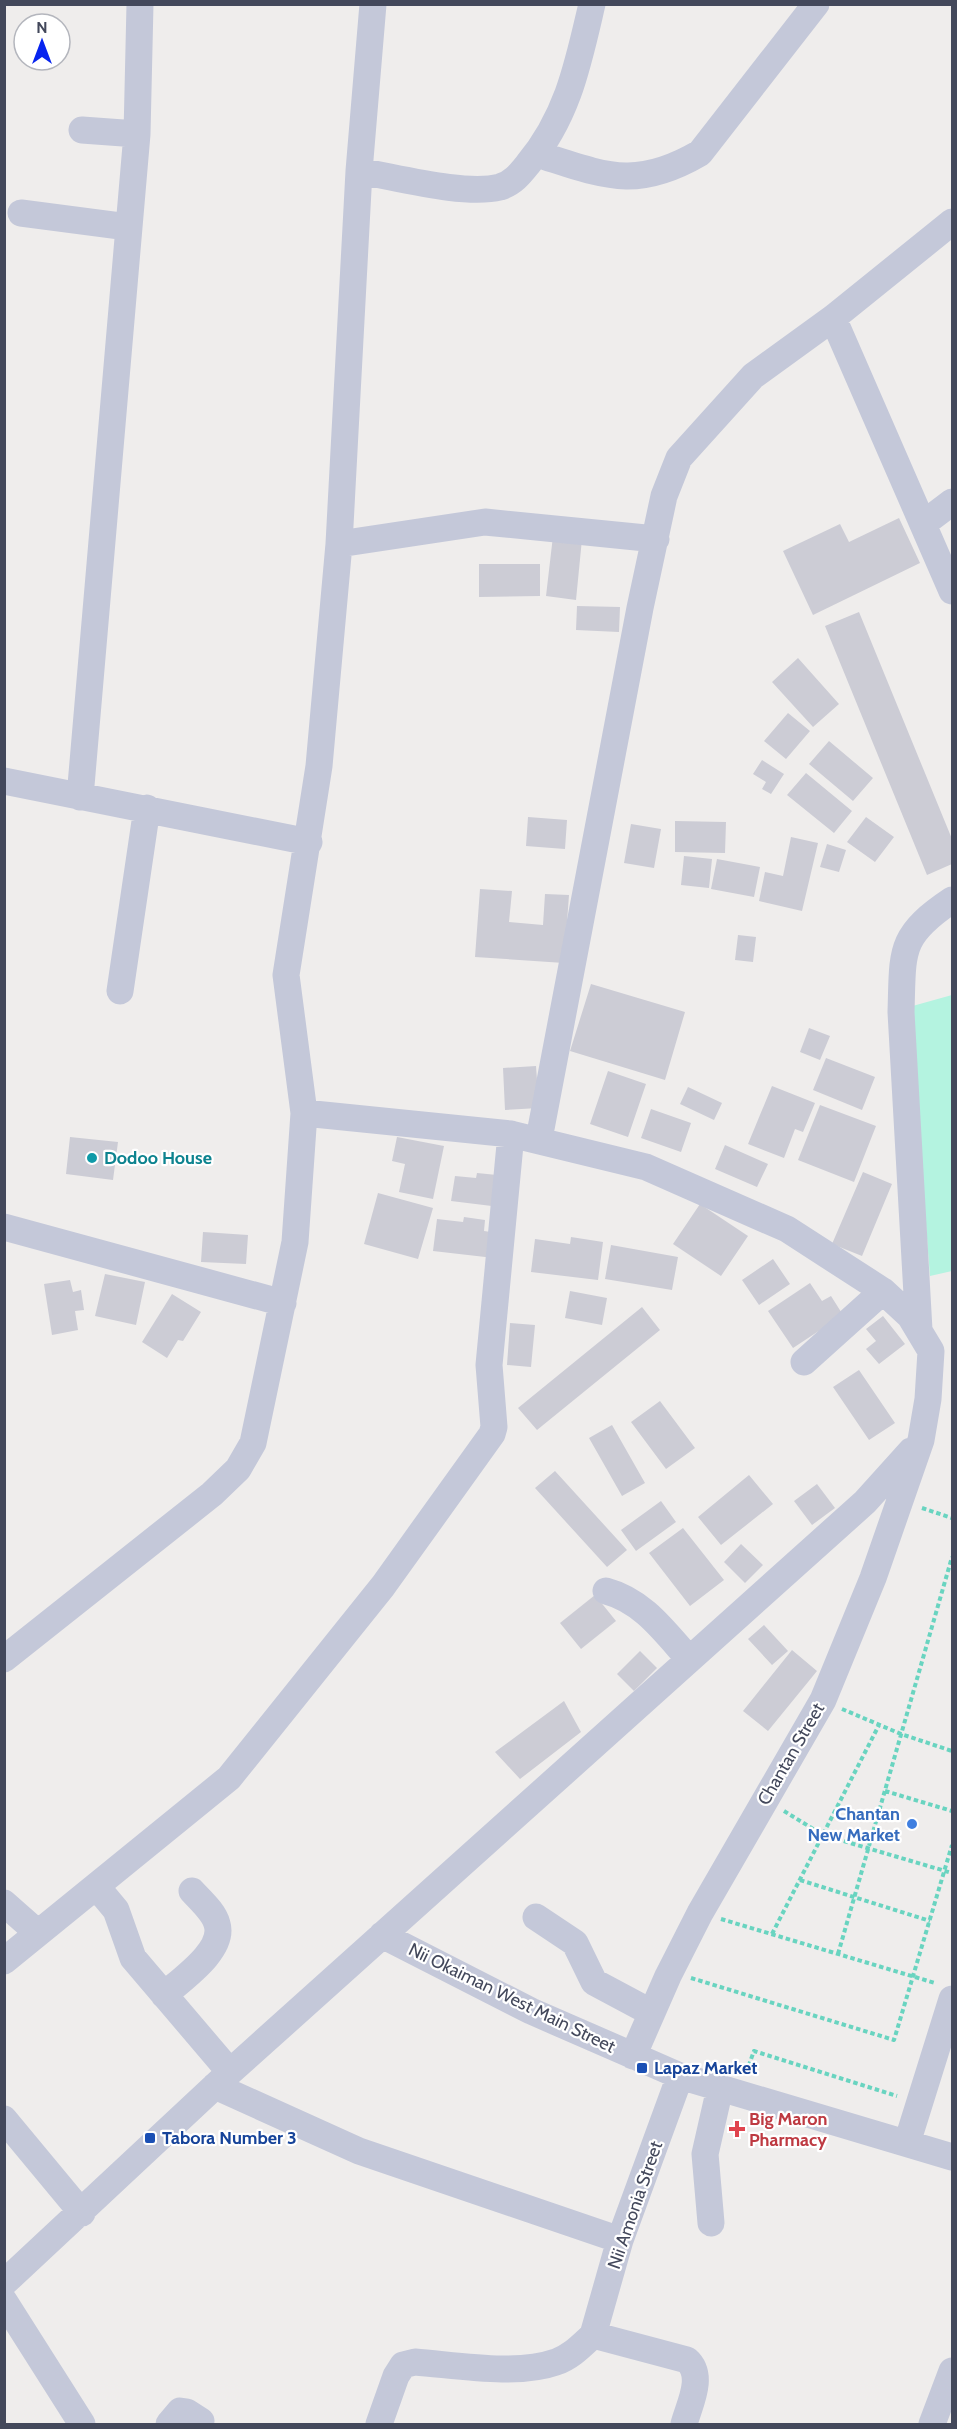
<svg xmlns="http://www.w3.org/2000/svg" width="957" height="2429" viewBox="0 0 957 2429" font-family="Cabin,sans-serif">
<rect width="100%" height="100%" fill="#efedec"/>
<path fill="#b4f3e0" d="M 952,995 L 952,1271 L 930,1276 L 909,1007 Z"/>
<path fill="#ccccd5" d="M 899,518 L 920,563 L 813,615 L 783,551 L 840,524 L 849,542 Z
M 553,536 L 582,539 L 576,600 L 546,596 Z
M 479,564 L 540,564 L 540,596 L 479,597 Z
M 577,606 L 620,607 L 619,632 L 576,630 Z
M 859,612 L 952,839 L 952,864 L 927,875 L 825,626 Z
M 798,658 L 839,704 L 813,727 L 772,682 Z
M 788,713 L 810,731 L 786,759 L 764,741 Z
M 829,741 L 873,778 L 853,801 L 809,764 Z
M 762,760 L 784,774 L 771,794 L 762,789 L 766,782 L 753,774 Z
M 806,773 L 852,811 L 834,833 L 787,795 Z
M 528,817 L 567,820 L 565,849 L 526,846 Z
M 866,817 L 894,837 L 875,862 L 847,842 Z
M 675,821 L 726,822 L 725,853 L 675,852 Z
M 631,824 L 661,829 L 654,868 L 624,863 Z
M 791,837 L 818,843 L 802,911 L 759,901 L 765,872 L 783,876 Z
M 827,844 L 846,850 L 839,872 L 820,867 Z
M 684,856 L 712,859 L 709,888 L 681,885 Z
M 717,859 L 760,867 L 754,897 L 711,889 Z
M 480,889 L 512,891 L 509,922 L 543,925 L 545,894 L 569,895 L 564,963 L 475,957 Z
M 738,935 L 756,937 L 753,962 L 735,960 Z
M 591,984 L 685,1012 L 665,1080 L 570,1051 Z
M 809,1028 L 830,1036 L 820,1060 L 800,1052 Z
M 826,1058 L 875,1077 L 862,1110 L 813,1090 Z
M 536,1066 L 539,1108 L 505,1110 L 503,1068 Z
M 608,1071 L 646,1084 L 628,1137 L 590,1124 Z
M 772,1086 L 815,1103 L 803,1132 L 795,1129 L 784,1158 L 748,1144 Z
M 688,1087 L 722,1103 L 714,1120 L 680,1104 Z
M 820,1105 L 876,1126 L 854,1182 L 798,1160 Z
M 651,1109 L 691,1123 L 681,1152 L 641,1138 Z
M 70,1137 L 118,1142 L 113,1180 L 66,1174 Z
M 397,1137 L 444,1146 L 433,1199 L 399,1192 L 405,1164 L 392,1161 Z
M 725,1145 L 768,1164 L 757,1187 L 715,1169 Z
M 863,1172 L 892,1184 L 862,1256 L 832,1244 Z
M 477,1173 L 497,1175 L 500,1207 L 451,1201 L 455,1176 L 476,1178 Z
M 378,1193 L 433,1208 L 418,1259 L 364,1244 Z
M 700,1204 L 748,1236 L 721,1276 L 673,1244 Z
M 464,1217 L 485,1220 L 484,1231 L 497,1233 L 494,1258 L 433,1251 L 437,1219 L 463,1222 Z
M 203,1232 L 248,1235 L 246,1264 L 201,1262 Z
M 571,1237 L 603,1242 L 598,1280 L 531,1272 L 535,1239 L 570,1244 Z
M 611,1245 L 678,1257 L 672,1290 L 605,1279 Z
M 773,1259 L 790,1284 L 759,1305 L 742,1280 Z
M 105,1274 L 145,1282 L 136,1325 L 95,1316 Z
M 70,1280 L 73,1292 L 81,1290 L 84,1310 L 75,1311 L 78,1330 L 52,1335 L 44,1284 Z
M 810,1283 L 822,1301 L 831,1296 L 843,1315 L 793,1348 L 768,1311 Z
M 570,1291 L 607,1298 L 602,1325 L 565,1318 Z
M 172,1294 L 201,1312 L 183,1341 L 178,1340 L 167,1358 L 142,1342 Z
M 642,1307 L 660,1330 L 537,1430 L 518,1408 Z
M 883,1316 L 905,1344 L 879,1364 L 866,1349 L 876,1341 L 866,1329 Z
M 510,1323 L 535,1325 L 531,1367 L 507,1365 Z
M 859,1370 L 895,1423 L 869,1440 L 833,1387 Z
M 660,1401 L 695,1448 L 666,1469 L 631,1422 Z
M 612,1425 L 645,1483 L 622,1496 L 589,1438 Z
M 555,1471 L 627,1550 L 607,1567 L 535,1488 Z
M 749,1475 L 773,1504 L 721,1545 L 698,1517 Z
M 817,1484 L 835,1508 L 812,1525 L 794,1501 Z
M 661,1501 L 676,1522 L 636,1551 L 621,1530 Z
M 683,1528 L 724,1580 L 690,1606 L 649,1553 Z
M 741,1544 L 763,1565 L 745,1583 L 724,1562 Z
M 595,1595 L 616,1621 L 581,1649 L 560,1623 Z
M 764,1625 L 788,1651 L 772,1665 L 748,1639 Z
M 792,1650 L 817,1671 L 768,1731 L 743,1711 Z
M 640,1651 L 657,1668 L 634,1691 L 617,1674 Z
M 564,1701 L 581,1732 L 520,1779 L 495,1752 Z"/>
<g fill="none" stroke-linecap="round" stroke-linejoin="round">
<path stroke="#69d4c0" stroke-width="4" stroke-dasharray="4.5 3" stroke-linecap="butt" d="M 922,1508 L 952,1518
M 842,1709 L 901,1734 L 952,1751
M 885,1791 L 952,1811
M 784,1811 L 823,1835 L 952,1873
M 800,1880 L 930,1921
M 721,1919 L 935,1983
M 772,1934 L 879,1725
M 838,1954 L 952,1557
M 691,1978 L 894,2040 L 952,1845
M 746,2073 L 754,2051 L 897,2096"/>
<path stroke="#c4c8d9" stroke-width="27" d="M 82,130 L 137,134
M 537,154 C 604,175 635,191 700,153 L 816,4
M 359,171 C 396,177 465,196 500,187 C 513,183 520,174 528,164 C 568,116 578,64 592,4
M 21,213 L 128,227
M 833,318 L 952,591
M 923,524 L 952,502
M 339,544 L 485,522 L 656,539
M 4,781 L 309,842
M 80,797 L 137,134 L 140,4
M 120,991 L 147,808
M 304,1113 L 511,1134 L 646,1167 L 787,1229 L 883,1291 L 910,1316 L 931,1351 L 928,1399 L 921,1440 L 873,1578 L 823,1700 L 700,1913 L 668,1976 L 633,2056
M 539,1139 L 640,608 L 664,496 L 679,458 L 753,376 L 833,318 L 952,222
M 4,1227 L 283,1303
M 919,1330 L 901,1012 C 903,951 898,936 952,900
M 804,1362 L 883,1291
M 606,1591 C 643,1601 664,1631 689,1659
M 4,1659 L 212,1494 L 238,1469 L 253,1443 L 295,1242 L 304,1113 L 286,975 L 319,766 L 339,544 L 359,171 L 373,4
M 96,1886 L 116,1910 L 133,1958 L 230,2072
M 4,1903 L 38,1933
M 536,1917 L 575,1943 L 594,1982 L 652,2013
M 382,1935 L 531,2011 L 680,2076 L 952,2157
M 4,1961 L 229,1778 L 383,1586 L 492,1434 L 494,1427 L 489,1365 L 511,1134
M 164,1995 C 182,1979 225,1950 217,1924 C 214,1912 201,1901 192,1891
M 215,2086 L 359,2151 L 620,2240
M 4,2119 L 82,2213
M 907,2143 L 952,1999
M 711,2223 L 705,2154 L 720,2088
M 4,2283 L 230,2072 L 865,1502 L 911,1451
M 4,2301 L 82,2424
M 593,2335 L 620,2240 L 680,2076
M 593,2335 L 687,2360 C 705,2376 689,2405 684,2424
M 169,2424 L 180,2411 L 187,2412 L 201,2421
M 379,2424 L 396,2376 L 403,2365 L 415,2362 C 456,2365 517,2376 556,2362 C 571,2357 582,2345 593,2335
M 932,2424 L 952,2371"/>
</g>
<circle fill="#0f9aa8" stroke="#fff" stroke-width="2" cx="92" cy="1158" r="6"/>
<circle fill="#3f7fe0" stroke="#fff" stroke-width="2" cx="912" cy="1824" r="6"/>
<g fill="#1a4fb4" stroke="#fff" stroke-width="2">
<rect x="636" y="2062" width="12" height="12" rx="3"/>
<rect x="144" y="2132" width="12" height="12" rx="3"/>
</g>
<path fill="#e0444e" stroke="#fff" stroke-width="2" d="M734 2120h6v6h6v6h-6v6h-6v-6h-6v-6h6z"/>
<g text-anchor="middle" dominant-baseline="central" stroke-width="4.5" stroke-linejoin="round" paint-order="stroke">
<g font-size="18" font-weight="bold" fill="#0d838f" stroke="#fff" text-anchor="start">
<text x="104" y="1158">Dodoo House</text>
</g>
<g font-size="18" fill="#43485b" stroke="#fff">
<text transform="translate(791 1754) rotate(-60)">Chantan Street</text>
<text transform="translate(512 1998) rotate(26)">Nii Okaiman West Main Street</text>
<text transform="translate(635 2205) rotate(-71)">Nii Amonia Street</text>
</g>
<g font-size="18" font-weight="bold" fill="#366cbe" stroke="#fff" text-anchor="end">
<text x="900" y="1814">Chantan<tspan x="900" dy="21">New Market</tspan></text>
</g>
<g font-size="18" font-weight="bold" fill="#164399" stroke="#fff" text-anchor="start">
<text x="654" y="2068">Lapaz Market</text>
<text x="162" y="2138">Tabora Number 3</text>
</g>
<g font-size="18" font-weight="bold" fill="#be3a42" stroke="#fff" text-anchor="start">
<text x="749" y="2119">Big Maron<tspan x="749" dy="21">Pharmacy</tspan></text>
</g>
</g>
<rect width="957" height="2429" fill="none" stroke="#43485b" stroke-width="12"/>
<g transform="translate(42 42)"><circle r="28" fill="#ffffff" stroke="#b4b6bd" stroke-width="1.5"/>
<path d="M0-4.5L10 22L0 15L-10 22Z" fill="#0724ef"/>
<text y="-9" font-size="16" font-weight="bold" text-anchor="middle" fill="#43485b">N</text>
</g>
</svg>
